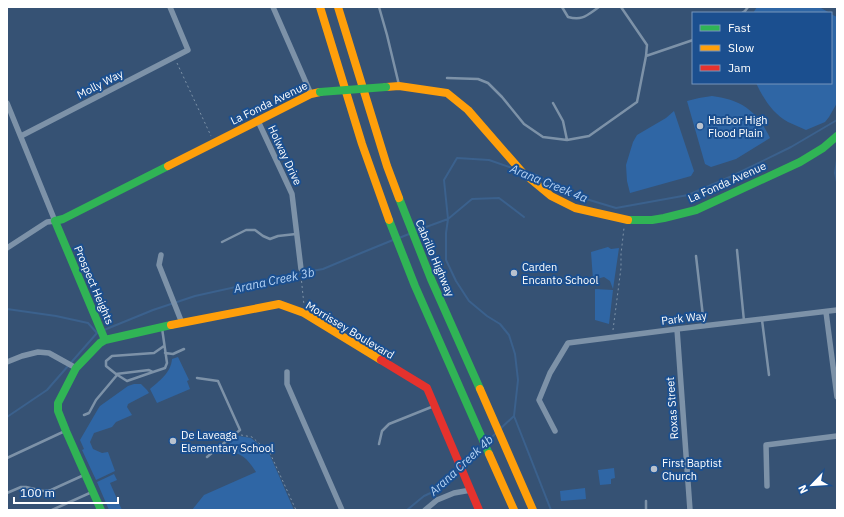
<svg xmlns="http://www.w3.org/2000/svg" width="844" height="517" viewBox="0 0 844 517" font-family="'IBM Plex Sans',sans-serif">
<rect width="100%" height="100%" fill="#365274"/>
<path fill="#2f66a5" d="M 757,7 L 819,7 L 830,13 L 753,13 Z
M 831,14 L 837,17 L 837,103 L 829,117 L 825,122 L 806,130 C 800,127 794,125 788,122 C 773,114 763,98 756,83 L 831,83 Z
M 712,96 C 742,100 757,111 770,138 L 736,159 L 711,167 L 705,164 L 687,101 L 699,98 Z
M 674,111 L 694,171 L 691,176 L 630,193 L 627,181 L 626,165 L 633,142 L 637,135 L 666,118 Z
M 608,247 L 611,249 L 619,248 L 613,289 L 610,281 L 604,277 L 593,280 L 591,252 Z
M 595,289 L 613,290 L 609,324 L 595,320 Z
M 178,357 L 189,380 L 187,381 L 190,389 L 157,403 L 150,389 C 159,381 171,373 172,359 Z
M 134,384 L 141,384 L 147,390 L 149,393 L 128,404 L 127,407 L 132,415 L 116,422 L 112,427 L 94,433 L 90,442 L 93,449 L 102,453 L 108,452 L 115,471 L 96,480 L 82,450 L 84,449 L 80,440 L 98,409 L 100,406 L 128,386 Z
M 239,436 L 251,438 L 269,453 L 294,510 L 192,510 L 204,495 L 256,472 C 244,453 237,450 216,454 Z
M 614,468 L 615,478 L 611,479 L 611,484 L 600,485 L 598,470 Z
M 114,474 L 117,480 L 110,483 L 122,510 L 109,510 L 97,482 Z
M 585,488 L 586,499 L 561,501 L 560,491 Z"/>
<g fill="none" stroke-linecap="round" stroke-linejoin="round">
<path stroke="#3b618d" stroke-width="2" d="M 837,160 L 835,173 L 837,182
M 529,174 L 537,175 L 566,193 L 616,208 L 688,195 L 732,176 L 791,147 L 837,120
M 415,231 L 448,219 L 472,199 L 499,198 L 524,217
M 399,238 L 409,234
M 7,309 L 56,316 L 88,323 L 97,333
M 104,330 L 153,310 L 195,296 L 285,276 L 323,269 L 366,251 L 393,240
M 514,416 L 518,380 L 515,354 L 509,335 L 500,324 L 487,316 L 469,301 L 456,281 L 446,260 L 446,233 L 448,219 L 444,180 L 457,158 L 489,160 L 515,169
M 514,416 L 551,510
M 7,417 L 47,390 L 97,333 L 100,332
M 500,429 L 514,416
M 487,442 L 495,434
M 462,465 L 482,446
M 407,510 L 424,496 L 435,491 L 459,468"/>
<path stroke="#7d92a8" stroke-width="1" stroke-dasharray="2 3" stroke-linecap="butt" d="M 177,63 L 211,136
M 301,276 L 304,305
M 613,330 L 621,268 L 621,254 L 624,228
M 241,435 L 252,437 L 270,453 L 296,510"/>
<path stroke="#7d92a8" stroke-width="2.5" d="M 379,7 L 387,35 L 399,85
M 562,7 L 568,17 C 583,21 587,15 599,7
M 742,13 L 745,11 L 748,7
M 646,56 L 693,40
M 447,78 L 478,79 L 488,83 L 502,97 L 524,124 L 543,137 L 567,140 L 589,136 L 637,102 L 646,56 L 647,45 L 621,7
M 553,103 L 563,121 L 567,140
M 222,242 L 246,230 L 255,230 L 263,236 L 270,239 L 278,236 L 296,234
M 737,250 L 744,321
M 696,256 L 704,325
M 762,320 L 769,375
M 162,328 L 167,363 L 165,368 L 153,372 L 149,370 L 116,374 L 106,366 L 106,361 L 112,356 L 154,353 L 164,346
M 165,353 L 173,354 L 184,349
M 116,374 L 127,381 L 153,372
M 197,378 L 218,381 L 240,430 L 207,457
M 84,415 L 89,413 L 96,400 L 117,375
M 379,444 L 382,431 L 389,424 L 434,406
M 7,458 L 65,431
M 7,493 L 21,487 L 26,487 L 43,491 L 51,490 L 84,475
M 646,501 L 646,510
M 52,510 L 92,492"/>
<path stroke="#7d92a8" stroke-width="5.5" d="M 273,7 L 311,94
M 7,103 L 55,221 L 47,222 L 7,248
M 258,121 L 292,194 L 301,269
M 21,136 L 188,50 L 170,7
M 161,255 L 159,265 L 182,323
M 826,312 L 837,397
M 677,329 L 690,510
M 7,362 L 22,356 L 38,352 L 49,353 L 76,368
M 287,372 L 287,384 L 342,510
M 555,431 L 539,400 L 550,373 L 568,343 L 677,329 L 837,310
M 767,486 L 766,445 L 837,436
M 425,510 L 437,500 L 454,493 L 471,490"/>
<path stroke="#30b455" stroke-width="8" d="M 399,198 L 431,279 L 480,389
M 389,220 L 415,286 L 489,454
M 628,220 L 652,220 L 664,218 L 696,210 L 800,162 L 823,148 L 837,136
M 105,340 L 55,221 L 63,219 L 168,166
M 101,510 L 66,431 L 58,411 L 58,403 L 76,368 L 100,343 L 105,340 L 171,325"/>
<path stroke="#ff9f0a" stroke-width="8" d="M 320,7 L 362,144 L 389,220
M 338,7 L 387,166 L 399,198
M 386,87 L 399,86 L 447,93 L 468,110 L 522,172 L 551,196 L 575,208 L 628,220
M 168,166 L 311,94 L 320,92
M 171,325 L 279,304 L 304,313 L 381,360
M 480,389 L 533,510
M 489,454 L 514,510"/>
<path stroke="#e5322d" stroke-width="8" d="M 381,360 L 427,388 L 479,510"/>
<path stroke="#30b455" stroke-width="8" d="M 320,92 L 386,87"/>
</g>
<g fill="#b9c2ce" stroke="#1b4f8f" stroke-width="1.5">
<circle cx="700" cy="126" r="4"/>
<circle cx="514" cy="273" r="4"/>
<circle cx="173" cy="441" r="4"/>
<circle cx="654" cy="469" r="4"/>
</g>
<g text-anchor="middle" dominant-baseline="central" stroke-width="4" stroke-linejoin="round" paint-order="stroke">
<g font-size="11" fill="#fff" stroke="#1b4f8f">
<text transform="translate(100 84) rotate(-27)">Molly Way</text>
<text transform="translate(269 103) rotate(-26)">La Fonda Avenue</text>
<text transform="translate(285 155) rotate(65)">Holway Drive</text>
<text transform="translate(727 182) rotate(-24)">La Fonda Avenue</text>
<text transform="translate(435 258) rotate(67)">Cabrillo Highway</text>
<text transform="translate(94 285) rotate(67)">Prospect Heights</text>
<text transform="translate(684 318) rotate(-7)">Park Way</text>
<text transform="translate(350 330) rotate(31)">Morrissey Boulevard</text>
<text transform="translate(672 408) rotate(-94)">Roxas Street</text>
</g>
<g font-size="11" fill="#fff" stroke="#1b4f8f" text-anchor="start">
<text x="708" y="120">Harbor High<tspan x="708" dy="13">Flood Plain</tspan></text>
<text x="522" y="267">Carden<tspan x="522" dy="13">Encanto School</tspan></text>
<text x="181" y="435">De Laveaga<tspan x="181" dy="13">Elementary School</tspan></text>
<text x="662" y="463">First Baptist<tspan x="662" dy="13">Church</tspan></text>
</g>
<g font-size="12" font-style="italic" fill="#b5d3f5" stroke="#1b4f8f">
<text transform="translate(549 183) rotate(22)">Arana Creek 4a</text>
<text transform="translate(274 280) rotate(-12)">Arana Creek 3b</text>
<text transform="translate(461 465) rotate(-43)">Arana Creek 4b</text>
</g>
</g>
<rect width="844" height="517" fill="none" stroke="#ffffff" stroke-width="16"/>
<rect x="692" y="12" width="140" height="72" fill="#1b4f8f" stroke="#7695bc"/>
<rect x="700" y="25" width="20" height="6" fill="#30b455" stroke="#7695bc"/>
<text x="728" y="32" font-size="12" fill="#ffffff">Fast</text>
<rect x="700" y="45" width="20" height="6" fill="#ff9f0a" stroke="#7695bc"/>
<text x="728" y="52" font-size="12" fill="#ffffff">Slow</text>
<rect x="700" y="65" width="20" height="6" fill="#e5322d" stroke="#7695bc"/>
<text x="728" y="72" font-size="12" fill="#ffffff">Jam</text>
<g transform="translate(812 485) rotate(245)" stroke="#1b4f8f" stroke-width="3" paint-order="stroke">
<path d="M0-3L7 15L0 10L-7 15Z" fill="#ffffff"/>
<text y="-6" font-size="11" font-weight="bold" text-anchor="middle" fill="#ffffff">N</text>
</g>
<path d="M14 497v6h104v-6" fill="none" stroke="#ffffff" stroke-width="2"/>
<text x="20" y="497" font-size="12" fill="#ffffff" stroke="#1b4f8f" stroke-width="3" paint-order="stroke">100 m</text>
</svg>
